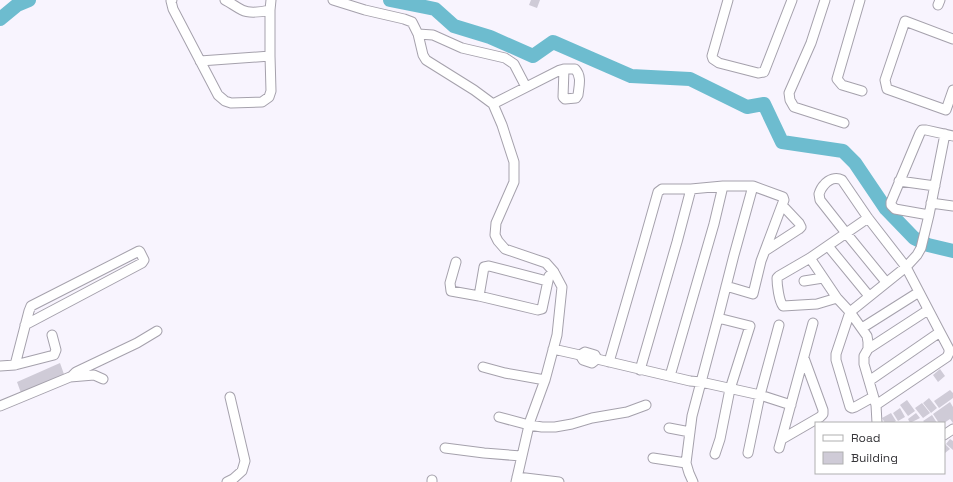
<svg xmlns="http://www.w3.org/2000/svg" width="953" height="482" viewBox="0 0 953 482" font-family="'Space Grotesk',sans-serif">
<rect width="100%" height="100%" fill="#f8f4fe"/>
<g fill="none" stroke-linecap="round" stroke-linejoin="round">
<path stroke="#6dbccf" stroke-width="14" d="M 390,0 L 435,9 L 454,26 L 490,37 L 533,56 L 553,42 L 631,76 L 690,79 L 747,107 L 764,104 L 782,142 L 843,151 L 855,163 L 886,209 L 914,238 L 928,245 L 953,251
M 0,19 L 17,5 L 29,0"/>
</g>
<path fill="#cfcbd7" d="M 531,0 L 540,0 L 537,8 L 529,5 Z
M 60,363 L 65,377 L 21,393 L 17,382 Z
M 940,369 L 945,376 L 938,382 L 933,375 Z
M 950,390 L 953,393 L 953,398 L 939,408 L 934,401 Z
M 929,398 L 937,408 L 931,413 L 923,403 Z
M 907,400 L 915,411 L 908,416 L 900,405 Z
M 950,402 L 953,407 L 953,423 L 950,419 L 944,423 L 939,423 L 933,414 Z
M 922,403 L 930,413 L 923,418 L 915,408 Z
M 900,408 L 905,417 L 898,421 L 893,413 Z
M 891,413 L 896,421 L 893,423 L 885,423 L 882,418 Z
M 916,413 L 920,418 L 910,423 L 908,419 Z
M 932,415 L 937,423 L 925,423 L 923,421 Z
M 950,439 L 953,441 L 953,450 L 946,444 Z
M 944,443 L 950,449 L 945,453 L 944,452 Z"/>
<g fill="none" stroke-linecap="round" stroke-linejoin="round">
<defs>
<path id="minor" d="M 172,0 L 171,1 L 173,9 L 218,95 L 225,101 L 231,103 L 262,102 L 269,97 L 271,91 L 270,56 L 270,10 L 271,0
M 225,0 C 231,3 236,7 242,10 C 250,14 261,12 270,10
M 333,0 L 365,10 L 404,19 L 412,22 L 418,34 L 423,55 L 426,60 L 474,90 L 493,104 L 502,125 L 514,162 L 514,182 L 496,223 L 495,235 L 498,241 L 505,249 L 546,263 L 554,272 L 562,287 L 557,335 L 545,380 L 530,421 L 516,482
M 728,0 L 712,56 L 713,59 L 719,63 L 758,73 L 764,72 L 792,0
M 825,0 L 811,43 L 789,93 L 790,100 L 794,107 L 844,123
M 860,0 L 837,79 L 842,85 L 862,91
M 938,5 L 940,0
M 418,34 L 433,35 L 462,48 L 505,58 L 514,64 L 526,87
M 953,39 L 905,21 L 885,80 L 887,89 L 946,110 L 953,90
M 200,61 L 270,56
M 493,104 L 560,70 L 564,69 L 575,69 C 582,76 579,86 578,95 L 576,98 L 565,99 L 563,97 L 564,69
M 899,181 L 935,186
M 931,203 L 953,206
M 929,215 L 895,209 L 891,205 L 891,202 L 920,133 L 922,130 L 926,130 L 953,136
M 828,246 L 869,296
M 765,251 L 799,229 L 801,227 L 799,223 L 782,205
M 810,258 L 837,298 L 850,312 L 867,336 L 868,342 L 868,349 L 864,356 L 864,364 L 876,405 L 877,423
M 456,262 L 450,283 L 451,291 L 479,296 L 538,310 L 542,309 L 549,276 L 554,272
M 804,281 L 823,278
M 479,296 L 484,267 L 489,266 L 547,281
M 837,298 L 817,304 L 783,306 C 779,301 777,285 777,278 L 779,276 L 810,258 L 868,218
M 862,328 L 919,292
M 553,349 L 580,355 L 583,360 L 592,363 L 597,359 L 690,381 L 701,382 L 760,395 L 791,405
M 868,349 L 928,310
M 580,355 L 585,352 L 595,355 L 597,359
M 609,362 L 643,245 L 658,192 L 662,189 L 691,189 L 723,186 L 753,186 L 783,197 L 784,200 L 782,205 L 761,261 L 753,294 L 726,286
M 15,365 L 29,311 L 31,306 L 139,251 L 140,252 L 144,260 L 142,263 L 25,325
M 0,366 L 15,365 L 54,355 L 56,350 L 52,335
M 483,367 L 505,373 L 545,380
M 640,370 L 677,242 L 691,189
M 670,376 L 714,224 L 723,186
M 71,377 L 76,372 L 137,343 L 157,331
M 869,381 L 940,332
M 873,397 L 855,407 L 852,408 L 850,407 L 836,360 L 836,354 L 850,312 L 906,267 L 917,255 L 921,248 L 929,215 L 945,134
M 876,405 L 947,357 L 949,353 L 949,349 L 940,332 L 906,267 L 868,218 L 842,180 C 836,177 829,179 824,185 C 822,187 820,191 819,194 L 820,200 L 846,233 L 886,282
M 0,406 L 70,377 L 94,375 L 103,379
M 499,417 L 529,425 L 542,427 L 555,427 L 572,424 L 592,418 L 627,412 L 646,405
M 669,428 L 690,432
M 944,435 L 953,429
M 782,439 L 820,417 L 823,414 L 823,410 L 804,358
M 445,448 L 484,453 L 521,456
M 779,448 L 813,323
M 748,453 L 760,395 L 779,325
M 715,454 L 720,439 L 730,389 L 750,326 L 718,318
M 653,458 L 686,463
M 517,477 L 559,482
M 227,482 L 233,479 L 242,471 L 245,461 L 230,397
M 432,482 L 432,480
M 693,482 L 689,473 L 686,463 L 692,416 L 718,318 L 734,255 L 753,186"/>
</defs>
<use href="#minor" stroke="#a5a1ac" stroke-width="11"/>
<use href="#minor" stroke="#fff" stroke-width="9"/>
</g>
<rect x="815" y="422" width="130" height="52" fill="#ffffff" stroke="#afafb0"/>
<rect x="823" y="435" width="20" height="6" fill="#ffffff" stroke="#afafb0"/>
<text x="851" y="442" font-size="12" fill="#37363a">Road</text>
<rect x="823" y="452" width="20" height="12" fill="#cfcbd7" stroke="#afafb0"/>
<text x="851" y="462" font-size="12" fill="#37363a">Building</text>
</svg>
